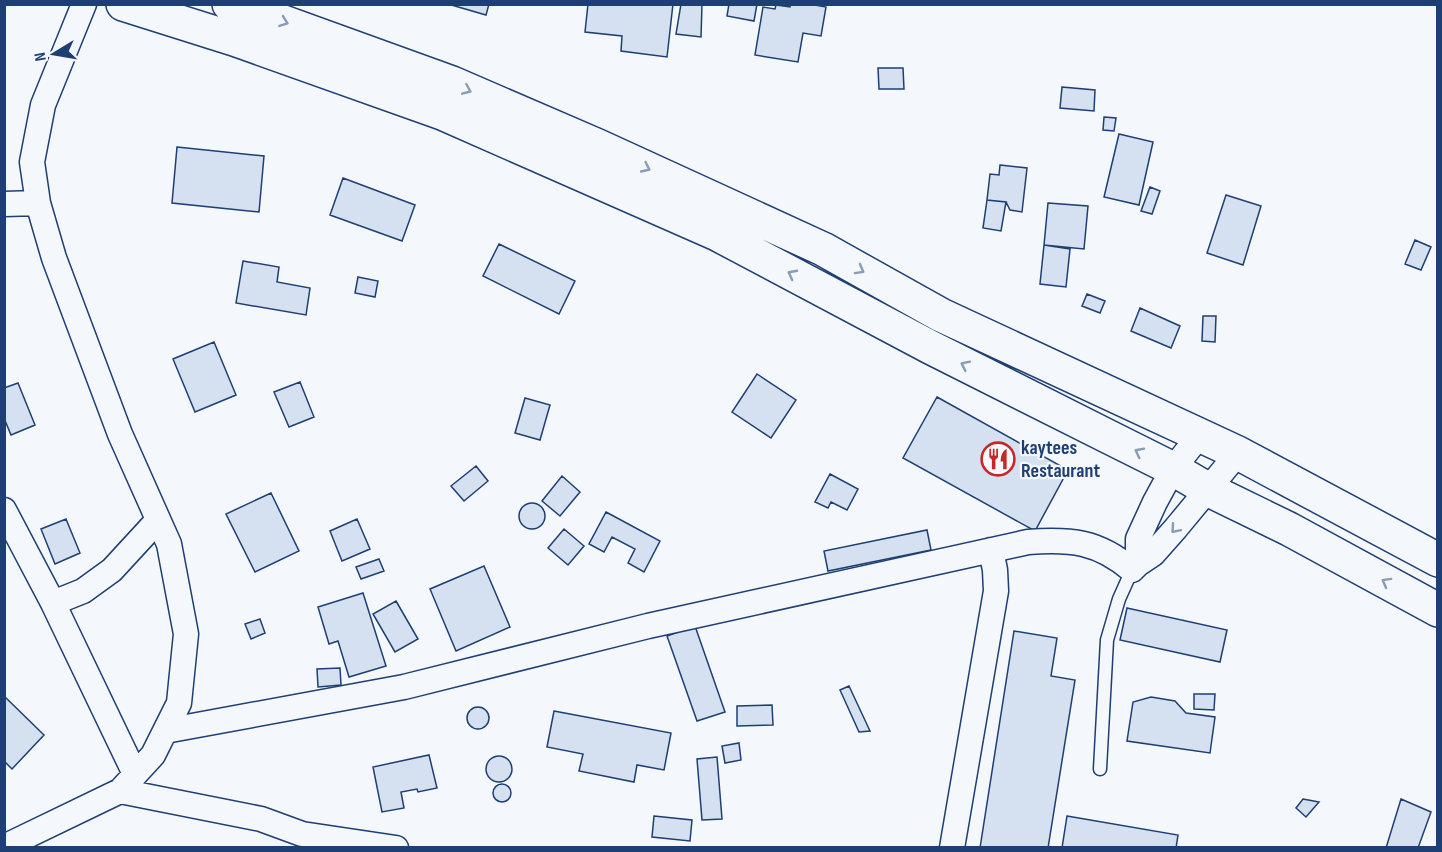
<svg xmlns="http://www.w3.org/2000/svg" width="1442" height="852" viewBox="0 0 1442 852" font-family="'Sofia Sans Condensed',sans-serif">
<rect width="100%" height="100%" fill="#f4f7fb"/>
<path fill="#d5e0f0" stroke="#1d3f73" stroke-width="1.5" d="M 448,4 L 489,4 L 486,15 Z
M 588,4 L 673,4 L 667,57 L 621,51 L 622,36 L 585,32 Z
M 681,4 L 702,4 L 701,37 L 676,34 Z
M 729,4 L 757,4 L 754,21 L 727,16 Z
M 791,4 L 809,4 L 826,7 L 821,36 L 803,33 L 798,62 L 755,55 L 763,7 L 775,9 L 776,5 L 790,7 Z
M 878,68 L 903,68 L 904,89 L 879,89 Z
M 1062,87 L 1095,90 L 1094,111 L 1060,108 Z
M 1104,117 L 1116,118 L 1114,131 L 1103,130 Z
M 1119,134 L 1153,142 L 1139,205 L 1104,197 Z
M 177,147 L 264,156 L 259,212 L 172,203 Z
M 1000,165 L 1027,168 L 1022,212 L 1010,210 L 1006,202 L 987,200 L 990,174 L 999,175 Z
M 343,178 L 415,205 L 402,241 L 330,215 Z
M 1150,187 L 1160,191 L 1152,214 L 1141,211 Z
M 1226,195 L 1261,206 L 1243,265 L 1207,253 Z
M 987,200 L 1006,202 L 1001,231 L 983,228 Z
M 1048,203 L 1088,206 L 1084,249 L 1044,245 Z
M 1415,240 L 1431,247 L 1421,270 L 1405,264 Z
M 499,244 L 575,281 L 559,314 L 483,276 Z
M 1044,245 L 1070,249 L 1066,287 L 1040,284 Z
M 243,261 L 279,267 L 277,282 L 310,288 L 306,315 L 236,303 Z
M 358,277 L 378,281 L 375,297 L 355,293 Z
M 1087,294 L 1105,301 L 1100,313 L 1082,306 Z
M 1140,308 L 1180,326 L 1171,348 L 1131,331 Z
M 1203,316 L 1216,316 L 1215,342 L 1202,341 Z
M 214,342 L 236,395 L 195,412 L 173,359 Z
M 757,374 L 796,400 L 771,438 L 732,412 Z
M 300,382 L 314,417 L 289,427 L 274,392 Z
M 18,383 L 35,425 L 11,435 L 4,418 L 4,388 Z
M 937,397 L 1068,470 L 1035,531 L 903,458 Z
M 525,398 L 550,405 L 540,440 L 515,433 Z
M 476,466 L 488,481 L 464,501 L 451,486 Z
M 830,474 L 858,489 L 847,510 L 831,502 L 828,508 L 815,502 Z
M 562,476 L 580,492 L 560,516 L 542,501 Z
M 271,493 L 299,551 L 255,572 L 226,514 Z
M519 516a13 13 0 1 1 26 0a13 13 0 1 1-26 0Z
M 606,512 L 660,541 L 644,572 L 628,563 L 635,549 L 612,537 L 604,552 L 589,544 Z
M 66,519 L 80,553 L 55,564 L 41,529 Z
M 357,519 L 370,549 L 342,561 L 330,531 Z
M 564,529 L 584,546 L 568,565 L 548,548 Z
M 927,530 L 931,550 L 828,571 L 824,551 Z
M 379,559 L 384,571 L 361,579 L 356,567 Z
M 484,566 L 510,627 L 456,651 L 430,589 Z
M 363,593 L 386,666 L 349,677 L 338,641 L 329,644 L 318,607 Z
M 396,601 L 418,639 L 395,652 L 373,614 Z
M 1127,608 L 1227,630 L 1220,662 L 1120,640 Z
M 260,619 L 265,633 L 251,639 L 245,624 Z
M 695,626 L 725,712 L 697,721 L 667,636 Z
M 1014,631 L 1057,638 L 1051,676 L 1075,680 L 1048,848 L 980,848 Z
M 340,668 L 341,685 L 318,687 L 317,669 Z
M 849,686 L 870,731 L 859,732 L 840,690 Z
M 1194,694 L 1215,694 L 1214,710 L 1194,709 Z
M 4,696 L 44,735 L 12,769 L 4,761 Z
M 1151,697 L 1175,701 L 1186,713 L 1215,717 L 1210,753 L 1127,741 L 1133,702 Z
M 772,705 L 773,725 L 737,726 L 737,706 Z
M467 718a11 11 0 1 1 22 0a11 11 0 1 1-22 0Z
M 554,711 L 671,733 L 664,770 L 637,765 L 634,782 L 579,771 L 583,754 L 547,747 Z
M 739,743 L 741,760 L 725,763 L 722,746 Z
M 429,755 L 437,788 L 418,792 L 417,789 L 401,792 L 404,808 L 382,812 L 373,767 Z
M486 769a13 13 0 1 1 26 0a13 13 0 1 1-26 0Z
M 717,757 L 722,819 L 702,820 L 697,759 Z
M493 793a9 9 0 1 1 18 0a9 9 0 1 1-18 0Z
M 1303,799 L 1319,802 L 1306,817 L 1296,808 Z
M 1401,799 L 1431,812 L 1418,848 L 1386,848 Z
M 654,816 L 692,820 L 690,841 L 652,837 Z
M 1067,816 L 1178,835 L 1176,848 L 1062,848 Z"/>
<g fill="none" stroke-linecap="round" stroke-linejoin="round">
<defs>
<path id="service" d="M 1100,769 L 1107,640 L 1119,599 L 1132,570"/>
<path id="minor" d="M 84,4 L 43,105 L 32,162 L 38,203 L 54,258 L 120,434 L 169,544 L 186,634 L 179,703 L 153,755 L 120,791
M 4,204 L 38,203
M 4,510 L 53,603 L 135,774
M 1138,564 L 1138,539 L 1155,502 L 1173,469 L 1199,436
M 53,603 L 83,591 L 112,570 L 158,520
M 165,731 L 404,687 L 648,626 L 1028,542 C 1071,539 1098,541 1132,570 L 1138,564 L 1153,554 L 1176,528 L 1238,453
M 4,847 L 120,791 L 261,819 L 302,834 L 396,848
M 952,848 L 996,591 L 995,570 L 991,550"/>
<path id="trunk" d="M 123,4 L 234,39 L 442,113 L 717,234 L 930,347 L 1109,437 L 1173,469 L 1209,490 L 1289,529 L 1438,610
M 229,4 L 264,15 L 452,83 L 598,146 L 823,249 L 941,315 L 1238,453 L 1438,560"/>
</defs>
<use href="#service" stroke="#1d3f73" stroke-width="15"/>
<use href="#minor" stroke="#1d3f73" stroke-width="27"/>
<use href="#trunk" stroke="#1d3f73" stroke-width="36"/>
<use href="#service" stroke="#f4f7fb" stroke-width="12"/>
<use href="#minor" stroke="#f4f7fb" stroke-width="24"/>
<use href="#trunk" stroke="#f4f7fb" stroke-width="33"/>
</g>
<defs><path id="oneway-chevron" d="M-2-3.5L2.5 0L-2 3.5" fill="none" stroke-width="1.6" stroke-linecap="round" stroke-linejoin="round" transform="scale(1.5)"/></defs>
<g stroke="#889bb7">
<use href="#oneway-chevron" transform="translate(284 22) rotate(20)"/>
<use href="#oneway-chevron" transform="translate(467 90) rotate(23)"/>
<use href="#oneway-chevron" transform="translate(646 168) rotate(25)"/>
<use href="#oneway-chevron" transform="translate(860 270) rotate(29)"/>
<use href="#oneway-chevron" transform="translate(792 274) rotate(-152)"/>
<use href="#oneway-chevron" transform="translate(965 365) rotate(-154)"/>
<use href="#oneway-chevron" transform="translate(1139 452) rotate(-153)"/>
<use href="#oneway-chevron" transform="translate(1175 529) rotate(131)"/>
<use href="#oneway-chevron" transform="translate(1386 582) rotate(-151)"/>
</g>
<defs>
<symbol id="restaurant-ring" viewBox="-11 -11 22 22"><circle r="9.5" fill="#f4f7fb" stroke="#c62828" stroke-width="1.5"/><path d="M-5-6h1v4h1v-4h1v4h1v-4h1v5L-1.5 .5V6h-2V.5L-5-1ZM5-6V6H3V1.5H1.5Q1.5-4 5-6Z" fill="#c62828"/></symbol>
</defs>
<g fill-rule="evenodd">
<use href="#restaurant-ring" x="979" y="440" width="38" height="38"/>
</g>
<g text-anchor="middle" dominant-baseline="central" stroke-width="4.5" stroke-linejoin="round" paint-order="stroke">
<g font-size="20" font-weight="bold" fill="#1d3f73" stroke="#f4f7fb" text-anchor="start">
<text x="1021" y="448">kaytees<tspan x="1021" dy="23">Restaurant</tspan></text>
</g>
</g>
<rect width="1442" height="852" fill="none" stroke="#1d3f73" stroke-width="12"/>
<g transform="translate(54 54) rotate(259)" stroke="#f4f7fb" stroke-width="4.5" paint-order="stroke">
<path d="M0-4.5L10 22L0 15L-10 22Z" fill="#1d3f73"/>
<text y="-9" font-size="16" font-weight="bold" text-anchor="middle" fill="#1d3f73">N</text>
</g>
</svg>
